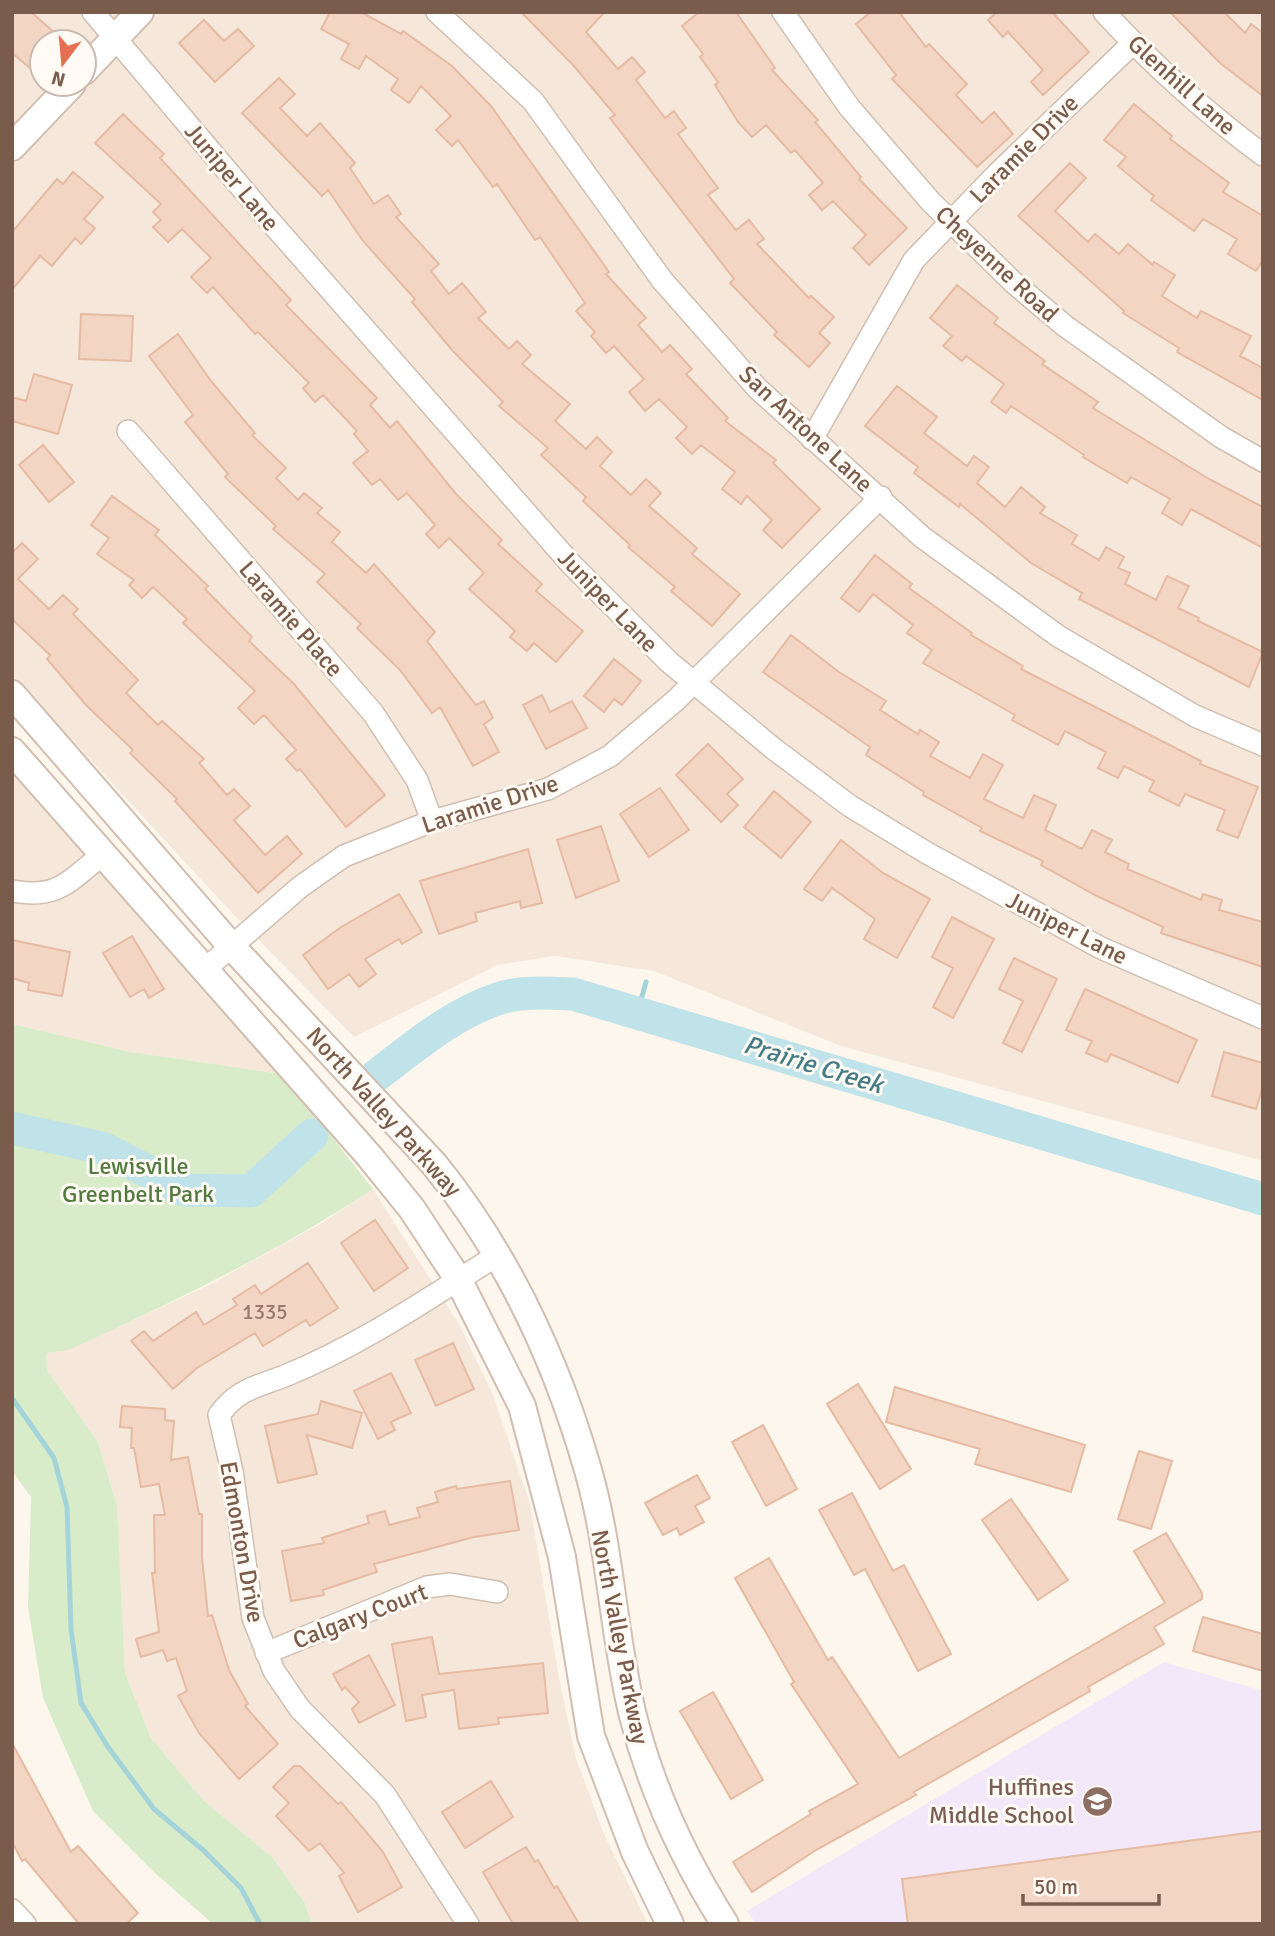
<svg xmlns="http://www.w3.org/2000/svg" width="1275" height="1936" viewBox="0 0 1275 1936" font-family="Signika,sans-serif">
<rect width="100%" height="100%" fill="#fdf6ec"/>
<path fill="#f5e8da" fill-rule="evenodd" d="M 12,12 L 1263,12 L 1263,1161 L 841,1046 L 654,971 L 555,956 L 497,965 L 354,1037 L 234,915 L 12,675 ZM 42,42 L 84,42 L 84,84 L 42,84 Z
M 12,765 L 282,1074 L 131,1052 L 12,1024 Z
M 373,1189 L 460,1326 L 493,1395 L 530,1504 L 559,1678 L 576,1758 L 603,1832 L 648,1924 L 312,1924 L 305,1903 L 272,1857 L 203,1800 L 151,1738 L 125,1673 L 117,1506 L 98,1442 L 47,1370 L 46,1353 L 69,1350 L 207,1286 L 320,1224 Z"/>
<path fill="#f3e8fa" d="M 1164,1662 L 1263,1691 L 1263,1924 L 756,1924 L 747,1911 Z"/>
<path fill="#d8ecc9" d="M 12,1024 L 131,1052 L 282,1074 L 373,1189 C 276,1253 173,1302 69,1350 L 46,1353 L 47,1370 L 98,1442 L 117,1506 L 125,1673 L 151,1738 L 203,1800 L 272,1857 L 305,1903 L 312,1924 L 213,1924 L 155,1873 L 93,1811 L 43,1698 L 28,1607 L 31,1497 L 12,1471 Z"/>
<g fill="none" stroke-linecap="round" stroke-linejoin="round">
<path stroke="#a5d3da" stroke-width="5" d="M 638,1011 L 646,982
M 12,1398 L 54,1458 L 67,1507 L 71,1629 L 81,1703 L 108,1747 L 154,1809 L 203,1850 L 241,1888 L 260,1924"/>
<path stroke="#bfe3e8" stroke-width="33" d="M 377,1075 C 415,1046 451,1015 497,999 C 520,991 548,993 573,994 L 1263,1199
M 12,1128 L 102,1148 L 185,1190 L 251,1191 L 312,1135"/>
</g>
<path fill="#f3d5c3" stroke="#e6bba3" stroke-width="2" d="M 12,12 L 31,12 L 65,42 L 42,42 L 42,78 L 12,53 Z
M 330,12 L 361,12 L 401,34 L 403,31 L 452,66 L 491,106 L 609,272 L 606,274 L 646,318 L 638,325 L 662,352 L 670,345 L 692,369 L 686,374 L 728,418 L 725,421 L 776,460 L 773,463 L 820,509 L 782,548 L 763,530 L 772,520 L 747,496 L 741,504 L 722,489 L 735,472 L 701,445 L 692,454 L 676,438 L 687,427 L 659,399 L 645,411 L 629,392 L 644,379 L 614,346 L 606,353 L 591,336 L 595,332 L 576,311 L 585,303 L 540,237 L 535,240 L 497,184 L 493,187 L 458,140 L 452,146 L 436,130 L 451,116 L 421,86 L 409,103 L 391,90 L 398,79 L 366,56 L 359,69 L 341,59 L 349,44 L 321,29 Z
M 521,12 L 605,12 L 586,32 L 618,69 L 632,57 L 645,72 L 636,80 L 665,118 L 674,111 L 686,128 L 678,134 L 718,188 L 708,195 L 736,230 L 749,220 L 764,239 L 757,244 L 809,298 L 811,296 L 834,317 L 819,333 L 830,343 L 809,367 L 774,335 L 777,332 L 730,283 L 734,279 L 610,118 L 615,115 L 574,66 Z
M 699,12 L 736,12 L 775,68 L 772,70 L 818,120 L 815,122 L 861,177 L 859,179 L 907,228 L 869,265 L 853,248 L 866,235 L 833,201 L 822,210 L 809,195 L 823,183 L 795,150 L 791,153 L 766,125 L 752,137 L 738,122 L 715,85 L 718,82 L 700,57 L 703,54 L 682,26 Z
M 871,12 L 899,12 L 926,47 L 929,44 L 967,84 L 956,95 L 982,123 L 994,112 L 1013,134 L 977,167 L 892,79 L 896,75 L 856,24 Z
M 997,12 L 1052,12 L 1089,52 L 1043,95 L 1031,82 L 1043,70 L 1008,32 L 1003,37 L 988,20 Z
M 1170,12 L 1224,12 L 1245,33 L 1251,24 L 1263,33 L 1263,96 L 1220,63 Z
M 204,20 L 224,41 L 238,29 L 254,46 L 215,82 L 179,43 Z
M 279,78 L 295,94 L 280,108 L 307,136 L 320,123 L 355,163 L 350,168 L 374,204 L 388,195 L 401,214 L 396,217 L 439,264 L 431,271 L 449,294 L 462,283 L 486,312 L 478,318 L 509,349 L 517,341 L 531,355 L 522,364 L 570,404 L 555,421 L 586,449 L 597,437 L 612,452 L 600,466 L 631,495 L 646,479 L 661,493 L 649,506 L 697,548 L 692,554 L 740,594 L 712,626 L 671,591 L 675,587 L 628,547 L 630,545 L 583,501 L 586,497 L 541,455 L 548,448 L 499,406 L 503,402 L 452,350 L 412,302 L 415,299 L 363,241 L 328,190 L 322,196 L 242,113 Z
M 1134,104 L 1172,136 L 1170,139 L 1229,183 L 1223,192 L 1263,216 L 1263,260 L 1256,271 L 1228,254 L 1237,239 L 1203,219 L 1194,231 L 1151,200 L 1154,196 L 1118,166 L 1126,157 L 1104,140 Z
M 123,114 L 164,154 L 160,158 L 291,300 L 286,305 L 377,398 L 370,405 L 390,428 L 397,421 L 456,494 L 502,540 L 498,544 L 542,584 L 536,591 L 583,631 L 556,662 L 534,643 L 527,651 L 510,637 L 515,631 L 469,589 L 484,573 L 449,538 L 439,548 L 426,534 L 435,525 L 407,493 L 398,500 L 380,479 L 372,485 L 353,463 L 368,451 L 354,434 L 357,431 L 323,395 L 315,402 L 303,388 L 309,383 L 258,332 L 255,334 L 213,287 L 207,293 L 191,277 L 211,258 L 182,229 L 168,242 L 153,227 L 161,220 L 153,212 L 161,204 L 95,143 Z
M 1070,163 L 1086,178 L 1055,211 L 1088,242 L 1095,234 L 1119,254 L 1128,244 L 1153,265 L 1154,262 L 1175,275 L 1162,296 L 1197,318 L 1201,311 L 1251,336 L 1240,356 L 1263,368 L 1263,400 L 1177,352 L 1179,348 L 1123,313 L 1124,311 L 1018,216 Z
M 73,172 L 103,197 L 84,219 L 95,228 L 81,244 L 75,238 L 52,266 L 40,256 L 12,290 L 12,232 L 57,179 L 63,184 Z
M 957,285 L 998,318 L 994,323 L 1045,361 L 1042,364 L 1098,402 L 1093,408 L 1209,479 L 1263,507 L 1263,548 L 1191,509 L 1182,525 L 1162,513 L 1170,499 L 1131,477 L 1127,483 L 1083,457 L 1084,455 L 1011,406 L 1006,413 L 991,402 L 1004,384 L 966,356 L 962,361 L 943,346 L 952,336 L 930,318 Z
M 81,314 L 133,316 L 131,361 L 79,359 Z
M 178,334 L 211,381 L 255,433 L 252,435 L 286,468 L 276,478 L 298,500 L 304,493 L 322,508 L 317,513 L 340,532 L 332,542 L 366,573 L 374,564 L 435,632 L 427,641 L 476,705 L 484,701 L 493,718 L 484,724 L 499,752 L 473,766 L 440,707 L 432,713 L 400,670 L 357,628 L 361,624 L 317,582 L 325,574 L 273,529 L 276,526 L 225,477 L 228,474 L 185,422 L 193,415 L 149,356 Z
M 34,374 L 72,385 L 58,434 L 12,421 L 12,397 L 26,401 Z
M 897,386 L 937,417 L 924,433 L 967,466 L 974,456 L 989,467 L 977,483 L 1005,507 L 1021,487 L 1045,507 L 1040,513 L 1077,535 L 1072,544 L 1099,560 L 1106,547 L 1124,557 L 1118,568 L 1130,573 L 1125,584 L 1156,600 L 1167,576 L 1189,586 L 1178,608 L 1199,618 L 1198,621 L 1263,652 L 1249,687 L 1079,599 L 1082,593 L 1031,563 L 960,504 L 959,507 L 914,473 L 918,467 L 865,426 Z
M 43,445 L 74,482 L 49,502 L 19,465 Z
M 112,496 L 159,530 L 155,535 L 208,586 L 205,589 L 252,637 L 249,641 L 294,684 L 385,795 L 346,827 L 300,769 L 297,771 L 286,759 L 296,750 L 264,715 L 254,724 L 238,708 L 255,691 L 183,623 L 187,619 L 153,587 L 142,598 L 129,585 L 134,580 L 97,554 L 109,538 L 91,525 Z
M 22,543 L 38,559 L 18,579 L 49,609 L 63,595 L 78,609 L 73,614 L 138,680 L 126,693 L 158,725 L 162,721 L 204,759 L 199,763 L 227,795 L 234,789 L 250,806 L 234,820 L 265,855 L 287,836 L 302,854 L 258,893 L 175,801 L 177,799 L 130,753 L 133,750 L 86,705 L 47,659 L 50,655 L 12,619 L 12,553 Z
M 875,555 L 912,584 L 909,588 L 972,633 L 971,635 L 1023,666 L 1021,669 L 1201,761 L 1200,764 L 1258,787 L 1238,838 L 1217,830 L 1225,810 L 1185,794 L 1179,806 L 1149,791 L 1154,781 L 1124,766 L 1118,778 L 1098,768 L 1106,752 L 1065,731 L 1058,745 L 1012,720 L 1015,715 L 923,663 L 932,650 L 907,633 L 913,625 L 873,594 L 859,612 L 841,598 Z
M 791,635 L 839,672 L 886,701 L 880,710 L 918,734 L 920,730 L 939,742 L 930,756 L 970,778 L 983,754 L 1003,765 L 984,799 L 1023,818 L 1034,795 L 1056,805 L 1045,830 L 1082,849 L 1092,830 L 1112,840 L 1105,852 L 1129,864 L 1127,869 L 1201,900 L 1203,894 L 1222,900 L 1219,910 L 1263,922 L 1263,967 L 1161,933 L 1163,927 L 1097,896 L 1041,865 L 1043,861 L 980,831 L 982,828 L 923,795 L 924,792 L 866,755 L 870,747 L 763,672 Z
M 614,659 L 641,681 L 622,705 L 614,699 L 604,712 L 584,696 Z
M 542,695 L 550,712 L 572,701 L 587,728 L 546,749 L 523,705 Z
M 708,744 L 743,779 L 727,794 L 738,805 L 721,822 L 676,775 Z
M 660,788 L 689,830 L 649,857 L 620,814 Z
M 774,791 L 811,822 L 781,858 L 744,827 Z
M 601,826 L 619,881 L 576,898 L 557,840 Z
M 841,840 L 883,873 L 930,899 L 897,958 L 864,939 L 875,919 L 832,888 L 822,901 L 804,889 Z
M 528,849 L 542,903 L 521,908 L 520,901 L 475,913 L 477,921 L 439,934 L 420,881 Z
M 399,894 L 422,932 L 402,944 L 399,939 L 365,959 L 376,974 L 359,987 L 349,974 L 328,989 L 303,955 L 341,927 Z
M 952,917 L 994,939 L 953,1018 L 933,1007 L 953,968 L 932,957 Z
M 132,936 L 164,989 L 149,998 L 144,989 L 130,997 L 103,953 Z
M 12,940 L 70,952 L 62,996 L 28,990 L 29,983 L 12,978 Z
M 1014,958 L 1057,979 L 1022,1052 L 1003,1043 L 1023,1001 L 999,989 Z
M 1085,989 L 1197,1040 L 1178,1083 L 1111,1054 L 1107,1062 L 1086,1053 L 1092,1041 L 1066,1030 Z
M 1224,1052 L 1263,1063 L 1263,1086 L 1256,1109 L 1212,1096 Z
M 375,1220 L 408,1268 L 374,1291 L 341,1243 Z
M 308,1263 L 338,1308 L 310,1326 L 306,1320 L 263,1346 L 255,1333 L 197,1368 L 173,1389 L 131,1341 L 144,1331 L 153,1341 L 196,1312 L 204,1325 L 237,1305 L 233,1299 L 255,1285 L 261,1294 Z
M 453,1343 L 474,1389 L 436,1406 L 415,1360 Z
M 391,1373 L 411,1413 L 391,1422 L 395,1430 L 378,1439 L 354,1391 Z
M 858,1384 L 911,1469 L 880,1489 L 827,1404 Z
M 895,1387 L 1085,1445 L 1071,1492 L 975,1464 L 980,1449 L 886,1422 Z
M 321,1401 L 362,1413 L 352,1448 L 307,1435 L 317,1474 L 278,1483 L 265,1426 L 318,1414 Z
M 122,1406 L 165,1409 L 165,1420 L 174,1421 L 171,1460 L 188,1457 L 199,1514 L 202,1514 L 202,1557 L 208,1616 L 212,1615 L 229,1670 L 248,1704 L 245,1706 L 278,1744 L 239,1779 L 199,1733 L 178,1696 L 187,1691 L 176,1658 L 167,1661 L 163,1650 L 141,1657 L 136,1639 L 159,1632 L 152,1573 L 155,1573 L 154,1515 L 165,1515 L 159,1484 L 141,1487 L 134,1448 L 131,1448 L 132,1428 L 120,1427 Z
M 763,1425 L 797,1489 L 766,1506 L 732,1442 Z
M 1139,1451 L 1172,1461 L 1151,1529 L 1118,1519 Z
M 697,1475 L 710,1498 L 695,1506 L 704,1522 L 680,1535 L 677,1528 L 663,1535 L 645,1503 Z
M 510,1481 L 519,1530 L 474,1537 L 374,1564 L 377,1572 L 323,1590 L 324,1595 L 291,1601 L 282,1551 L 324,1543 L 322,1538 L 369,1523 L 367,1516 L 385,1511 L 389,1525 L 420,1517 L 417,1508 L 438,1502 L 435,1492 L 456,1486 L 457,1489 Z
M 852,1493 L 893,1571 L 904,1565 L 951,1654 L 918,1671 L 865,1569 L 854,1575 L 819,1510 Z
M 1011,1499 L 1068,1580 L 1038,1600 L 982,1520 Z
M 1166,1533 L 1202,1593 L 1202,1599 L 1154,1627 L 1164,1644 L 1088,1687 L 1090,1691 L 914,1792 L 916,1795 L 816,1850 L 752,1892 L 733,1862 L 811,1814 L 809,1811 L 858,1784 L 791,1684 L 794,1682 L 735,1578 L 769,1558 L 828,1660 L 832,1657 L 899,1758 L 1165,1603 L 1134,1551 Z
M 1203,1617 L 1263,1634 L 1263,1671 L 1193,1651 Z
M 432,1637 L 439,1674 L 543,1663 L 548,1713 L 498,1718 L 499,1724 L 459,1729 L 454,1690 L 422,1695 L 426,1717 L 406,1721 L 392,1644 Z
M 369,1655 L 395,1705 L 359,1723 L 352,1709 L 359,1702 L 345,1687 L 342,1690 L 333,1674 Z
M 713,1692 L 763,1780 L 731,1799 L 680,1711 Z
M 12,1743 L 71,1852 L 78,1846 L 138,1913 L 126,1924 L 79,1924 L 25,1859 L 22,1861 L 12,1842 Z
M 294,1766 L 300,1766 L 338,1804 L 341,1802 L 383,1852 L 402,1887 L 358,1912 L 339,1876 L 344,1873 L 320,1843 L 309,1851 L 276,1816 L 289,1803 L 273,1787 Z
M 491,1781 L 513,1817 L 465,1848 L 442,1812 Z
M 1263,1831 L 1263,1924 L 908,1924 L 902,1879 Z
M 526,1847 L 535,1862 L 538,1860 L 554,1888 L 557,1886 L 579,1924 L 513,1924 L 483,1872 Z"/>
<g fill="none" stroke-linecap="round" stroke-linejoin="round">
<defs>
<path id="minor" d="M 93,12 L 262,212 L 572,565 L 669,662 L 774,749 L 850,806 L 927,853 L 1101,948 L 1263,1018
M 437,12 L 533,101 L 662,280 L 758,389 L 922,537 L 1058,636 L 1195,716 L 1263,745
M 783,12 L 849,107 L 931,202 L 1014,283 L 1065,326 L 1221,437 L 1263,461
M 1104,12 C 1153,65 1205,112 1263,155
M 128,431 L 373,713 L 417,780 L 432,821
M 812,439 L 914,260 L 997,174 L 1133,43
M 12,891 C 58,899 68,882 102,855
M 204,970 L 300,887 L 344,856 L 432,821 L 548,789 L 610,756 L 676,700 L 881,497
M 266,1653 L 427,1587 L 450,1584 L 497,1592
M 12,1910 L 25,1924
M 468,1924 L 385,1795 L 300,1709 L 274,1671 L 253,1618 L 232,1471 L 219,1415 C 238,1388 258,1387 287,1375 C 363,1344 428,1298 498,1255"/>
<path id="tertiary" d="M 84,71 L 140,12
M 12,147 L 72,84
M 12,694 L 232,947 L 434,1164 C 507,1254 556,1359 588,1470 C 611,1550 613,1635 633,1716 C 651,1788 685,1861 725,1924
M 12,751 L 370,1157 L 412,1209 L 458,1279 L 522,1406 L 562,1557 L 591,1736 L 635,1852 L 670,1924"/>
</defs>
<use href="#minor" stroke="#d1beb0" stroke-width="24"/>
<use href="#tertiary" stroke="#d1beb0" stroke-width="30"/>
<use href="#minor" stroke="#fff" stroke-width="21"/>
<use href="#tertiary" stroke="#fff" stroke-width="26"/>
</g>
<defs>
<symbol id="school-disc" viewBox="-11 -11 22 22"><circle r="9.5" fill="#8d6e63" stroke="#fffaf3"/><path d="M0-5L7-2L0 1L-7-2ZM-4 1L0 2.5L4 1V4Q0 6-4 4Z" fill="#fff"/></symbol>
</defs>
<g fill-rule="evenodd">
<use href="#school-disc" x="1080" y="1784" width="35" height="35"/>
</g>
<g text-anchor="middle" dominant-baseline="central" stroke-width="6" stroke-linejoin="round" paint-order="stroke">
<g font-size="21" fill="#987a6a">
<text x="265" y="1312">1335</text>
</g>
<g font-size="24" fill="#7a5c4d" stroke="#fffaf3">
<text transform="translate(1182 85) rotate(42)">Glenhill Lane</text>
<text transform="translate(1024 149) rotate(-45)">Laramie Drive</text>
<text transform="translate(232 177) rotate(50)">Juniper Lane</text>
<text transform="translate(997 264) rotate(43)">Cheyenne Road</text>
<text transform="translate(806 429) rotate(43)">San Antone Lane</text>
<text transform="translate(608 601) rotate(46)">Juniper Lane</text>
<text transform="translate(291 619) rotate(49)">Laramie Place</text>
<text transform="translate(490 804) rotate(-18)">Laramie Drive</text>
<text transform="translate(1067 928) rotate(27)">Juniper Lane</text>
<text transform="translate(384 1112) rotate(48)">North Valley Parkway</text>
<text transform="translate(242 1542) rotate(80)">Edmonton Drive</text>
<text transform="translate(360 1616) rotate(-21)">Calgary Court</text>
<text transform="translate(620 1637) rotate(79)">North Valley Parkway</text>
</g>
<g font-size="24" fill="#537a41" stroke="#fffaf3">
<text x="138" y="1166">Lewisville<tspan x="138" dy="28">Greenbelt Park</tspan></text>
</g>
<g font-size="24" fill="#785e54" stroke="#fffaf3" text-anchor="end">
<text x="1074" y="1787">Huffines<tspan x="1074" dy="28">Middle School</tspan></text>
</g>
<g font-size="26" font-style="italic" fill="#437c86" stroke="#fffaf3">
<text transform="translate(813 1065) rotate(17)">Prairie Creek</text>
</g>
</g>
<rect width="1275" height="1936" fill="none" stroke="#7a5c4d" stroke-width="28"/>
<g transform="translate(63 63) rotate(196)"><circle r="33" fill="#fffaf3" stroke="#cabbb1" stroke-width="2"/>
<path d="M0-5L12 26L0 18L-12 26Z" fill="#e76f51"/>
<text y="-10" font-size="19" font-weight="bold" text-anchor="middle" fill="#7a5c4d">N</text>
</g>
<path d="M1023 1894v10h136v-10" fill="none" stroke="#7a5c4d" stroke-width="3.5"/>
<text x="1034" y="1894" font-size="21" fill="#7a5c4d" stroke="#fffaf3" stroke-width="5" paint-order="stroke">50 m</text>
</svg>
